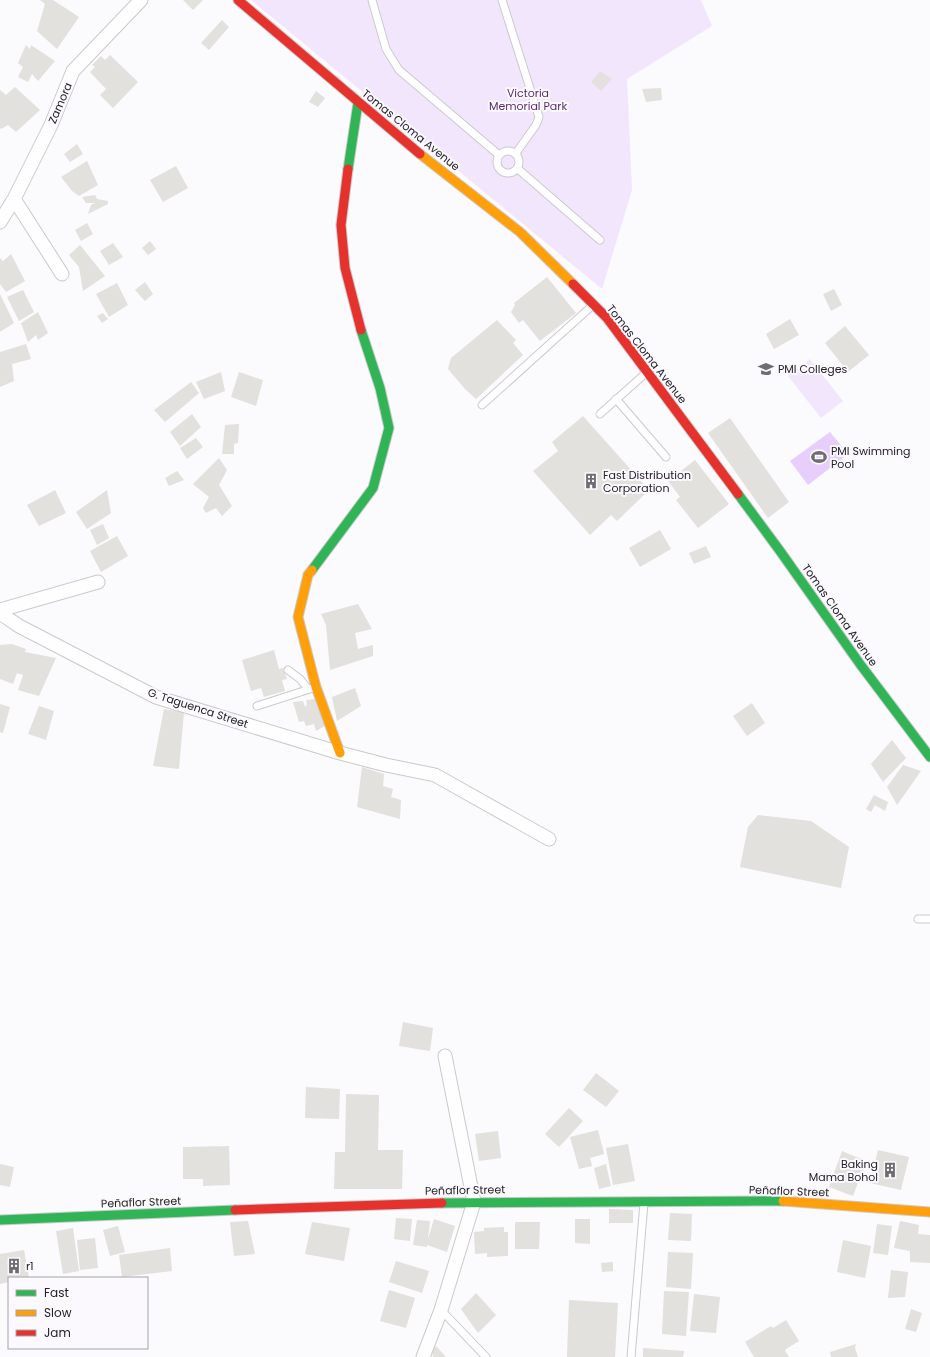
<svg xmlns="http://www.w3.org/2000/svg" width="930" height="1357" viewBox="0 0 930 1357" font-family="Poppins,sans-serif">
<rect width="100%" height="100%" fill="#fbfafc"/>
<path fill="#f2e6fd" d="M 251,0 L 701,0 L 712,26 L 627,79 L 632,190 L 602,289 Z
M 810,359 L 843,401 L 821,418 L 788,376 Z"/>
<path fill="#e8cefd" d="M 830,432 L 848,454 L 808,485 L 790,461 Z"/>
<path fill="#e2e1de" d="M 40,0 L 53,0 L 79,17 L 57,49 L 37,31 L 45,4 Z
M 183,0 L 203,0 L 193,10 Z
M 222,20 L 229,27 L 209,50 L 201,43 Z
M 26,45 L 30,49 L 31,45 L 55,61 L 38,81 L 32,74 L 28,82 L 18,77 L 23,67 L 18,63 Z
M 110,55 L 138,82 L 113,108 L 100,95 L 106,89 L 90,72 L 95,67 L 92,65 L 101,56 L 105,60 Z
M 600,71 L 612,79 L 601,91 L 591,82 Z
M 15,87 L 40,110 L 16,132 L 8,125 L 1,129 L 0,128 L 0,90 L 6,95 Z
M 661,88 L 662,100 L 646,102 L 642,89 Z
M 316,91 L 325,98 L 318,107 L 309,102 Z
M 77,144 L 83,154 L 70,162 L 64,154 Z
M 87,161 L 98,185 L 79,196 L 72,191 L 61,177 Z
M 176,166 L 188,188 L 163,202 L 150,180 Z
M 95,195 L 97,199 L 108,201 L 108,204 L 88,214 L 91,205 L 95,203 L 86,203 L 82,197 Z
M 87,223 L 93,234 L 81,241 L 75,230 Z
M 150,241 L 156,249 L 148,255 L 142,248 Z
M 113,243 L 123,257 L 109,265 L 100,251 Z
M 80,245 L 105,276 L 83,291 L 79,267 L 69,255 Z
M 11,254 L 25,281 L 6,292 L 0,284 L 0,258 L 3,261 Z
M 547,277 L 576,313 L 540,341 L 523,320 L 519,323 L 511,312 L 515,305 L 514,303 Z
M 145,282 L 153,294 L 145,301 L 135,290 Z
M 117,283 L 128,305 L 109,317 L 96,294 Z
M 834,289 L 842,305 L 831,311 L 823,294 Z
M 23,290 L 34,312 L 19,321 L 7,297 Z
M 0,294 L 14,323 L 0,332 Z
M 38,312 L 48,333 L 38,340 L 36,335 L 28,342 L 21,323 Z
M 103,313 L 108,319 L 102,323 L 97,316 Z
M 790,319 L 799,335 L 774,349 L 766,334 Z
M 497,320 L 516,340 L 513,343 L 523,355 L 476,399 L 465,389 L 448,369 L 451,358 Z
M 845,326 L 869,355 L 848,372 L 825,343 Z
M 26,344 L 31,359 L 12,364 L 14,381 L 0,387 L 0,352 Z
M 221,372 L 225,391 L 204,399 L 196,382 Z
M 239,372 L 263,380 L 256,406 L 231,397 Z
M 191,382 L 199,393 L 165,422 L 154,410 Z
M 192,414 L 201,427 L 180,446 L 170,432 Z
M 583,416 L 649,490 L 617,521 L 611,515 L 590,535 L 533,471 L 558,451 L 552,442 Z
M 730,418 L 789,502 L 768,518 L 708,433 Z
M 239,424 L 238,443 L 234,444 L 234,454 L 222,454 L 225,425 Z
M 196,438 L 203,447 L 187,459 L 180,448 Z
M 219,458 L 227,470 L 219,485 L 232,506 L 222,516 L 216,508 L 206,513 L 203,508 L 209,497 L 193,484 Z
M 695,460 L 729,504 L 698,528 L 676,500 L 680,497 L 668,481 Z
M 177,471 L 184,480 L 169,486 L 165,478 Z
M 55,490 L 66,513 L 39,526 L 27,505 Z
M 107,490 L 111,513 L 87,529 L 76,512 Z
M 103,524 L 109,538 L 97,545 L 90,530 Z
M 660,530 L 671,549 L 640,567 L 629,548 Z
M 117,536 L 128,556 L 101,572 L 90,551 Z
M 706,546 L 711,557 L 694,564 L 689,553 Z
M 358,604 L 372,629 L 355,633 L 358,649 L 373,645 L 373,656 L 330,670 L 326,625 L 321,614 Z
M 12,644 L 26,649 L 25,652 L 56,658 L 39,696 L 18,690 L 23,675 L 17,673 L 13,684 L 0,679 L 0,645 Z
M 274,650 L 279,669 L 283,668 L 287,679 L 282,680 L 285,691 L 264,697 L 261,688 L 251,691 L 242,660 Z
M 355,688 L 361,706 L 337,721 L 332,697 Z
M 315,699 L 325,726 L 316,731 L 314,724 L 306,726 L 304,721 L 299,722 L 293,702 L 303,701 L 305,707 L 307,704 L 306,700 Z
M 752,703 L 765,723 L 747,736 L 733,716 Z
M 0,704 L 10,707 L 3,733 L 0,732 Z
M 39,706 L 54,711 L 46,740 L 28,734 Z
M 164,709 L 184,712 L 179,769 L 153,766 Z
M 892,740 L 906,758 L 883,782 L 871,764 Z
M 903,765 L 921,771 L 897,805 L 887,787 Z
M 362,767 L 384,774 L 383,786 L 393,789 L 391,797 L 401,800 L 400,819 L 357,807 Z
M 874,795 L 888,802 L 885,811 L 875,805 L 871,812 L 866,809 Z
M 758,815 L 811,821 L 849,847 L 841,888 L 740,867 L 748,827 Z
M 403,1022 L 433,1028 L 430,1051 L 399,1046 Z
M 596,1073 L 619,1091 L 606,1107 L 583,1090 Z
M 306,1087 L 340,1089 L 339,1119 L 305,1118 Z
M 346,1094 L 379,1095 L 378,1150 L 403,1150 L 402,1189 L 334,1189 L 335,1152 L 345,1152 Z
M 569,1108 L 583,1121 L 559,1147 L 545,1134 Z
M 598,1130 L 604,1154 L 590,1158 L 592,1166 L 579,1169 L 570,1137 Z
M 498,1131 L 501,1158 L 479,1161 L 475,1134 Z
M 628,1144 L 635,1181 L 613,1185 L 606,1148 Z
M 229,1146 L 230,1185 L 203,1186 L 203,1179 L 183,1179 L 183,1147 Z
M 878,1150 L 909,1157 L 901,1190 L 870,1183 Z
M 842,1151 L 866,1161 L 853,1196 L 829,1187 Z
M 0,1164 L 14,1167 L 10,1187 L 0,1185 Z
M 606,1164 L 611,1186 L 599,1189 L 594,1168 Z
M 609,1209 L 633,1210 L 633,1223 L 609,1223 Z
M 670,1213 L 692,1214 L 691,1241 L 668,1240 Z
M 396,1218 L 412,1219 L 410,1241 L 394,1239 Z
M 434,1219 L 455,1226 L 447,1252 L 427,1245 L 427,1247 L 413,1245 L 417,1220 L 430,1221 L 428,1239 Z
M 575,1219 L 590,1219 L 590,1244 L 575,1243 Z
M 248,1221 L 255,1254 L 234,1256 L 230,1222 Z
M 900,1221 L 919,1225 L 918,1234 L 930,1235 L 930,1263 L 910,1262 L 910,1251 L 894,1248 Z
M 312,1222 L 350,1228 L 344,1261 L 305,1254 Z
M 515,1222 L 540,1222 L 539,1249 L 515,1249 Z
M 877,1224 L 892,1226 L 888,1255 L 873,1253 Z
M 118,1226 L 125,1252 L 110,1256 L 103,1230 Z
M 504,1227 L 504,1232 L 508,1232 L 508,1256 L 487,1257 L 487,1253 L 475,1254 L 474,1232 L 484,1231 L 484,1228 Z
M 73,1228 L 79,1271 L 63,1274 L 56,1231 Z
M 95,1238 L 98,1268 L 80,1270 L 77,1240 Z
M 843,1240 L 871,1246 L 865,1278 L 837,1272 Z
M 170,1248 L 172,1271 L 122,1277 L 119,1255 Z
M 24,1250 L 29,1278 L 9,1278 L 9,1282 L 0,1284 L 0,1254 Z
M 668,1252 L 693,1253 L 691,1289 L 666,1287 Z
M 396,1261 L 429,1271 L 422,1293 L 389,1282 Z
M 613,1262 L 613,1271 L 602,1272 L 601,1263 Z
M 891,1270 L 908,1272 L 905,1297 L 888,1298 Z
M 389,1290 L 415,1298 L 406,1328 L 380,1321 Z
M 664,1291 L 689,1292 L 686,1336 L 662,1334 Z
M 476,1293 L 496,1315 L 478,1333 L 461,1309 Z
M 694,1294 L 720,1297 L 716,1333 L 690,1331 Z
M 569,1300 L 618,1303 L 615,1357 L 567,1357 Z
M 911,1309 L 922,1313 L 916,1332 L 905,1329 Z
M 786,1320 L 799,1341 L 786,1349 L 785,1351 L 789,1357 L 754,1357 L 745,1342 L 771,1326 L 773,1328 Z
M 856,1344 L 855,1348 L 858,1357 L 831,1357 L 830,1352 Z
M 436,1346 L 446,1357 L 433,1357 L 432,1350 Z
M 643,1348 L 684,1351 L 683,1357 L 643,1357 Z"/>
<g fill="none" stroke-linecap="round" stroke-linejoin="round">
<defs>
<path id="lane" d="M 372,0 L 386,49 L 399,70 L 499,155
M 502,0 L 539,117 L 536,125 L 516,153
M497 162a11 11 0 1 1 22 0a11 11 0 1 1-22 0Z
M 518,169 L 600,240
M 616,399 L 666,457
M 482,405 L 593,305
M 600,414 L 647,372
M 288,670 L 300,679 L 308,689
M 257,706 L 316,687
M 918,919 L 930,919
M 441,1310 L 486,1357
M 631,1357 L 644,1203"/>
<path id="street" d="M 14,199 L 62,274
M 0,222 L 14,199 L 51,125 L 73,71 L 141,0
M 0,610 L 98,582
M 0,613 L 19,626 L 156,697 L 340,753 L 386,765 L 435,775 L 549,839
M 423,1357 L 441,1310 L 474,1202 L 445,1056"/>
<path id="fast" d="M 348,169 L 358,103
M 738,494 L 780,551 L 860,664 L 930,757
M 312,570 L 373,488 L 389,428 L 380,388 L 361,330
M 442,1203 L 783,1201
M 0,1220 L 235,1210"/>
<path id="slow" d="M 420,154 L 520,232 L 573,284
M 312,570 L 308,575 L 298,617 L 316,687 L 340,753
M 783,1201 L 930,1212"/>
<path id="jam" d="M 238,0 L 420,154
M 348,169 L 341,225 L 345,268 L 361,330
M 573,284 L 607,318 L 738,494
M 235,1210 L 442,1203"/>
</defs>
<use href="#lane" stroke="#cbc9cd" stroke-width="9"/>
<use href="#street" stroke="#cbc9cd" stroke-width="15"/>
<use href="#fast" stroke="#cbc9cd" stroke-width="11"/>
<use href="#slow" stroke="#cbc9cd" stroke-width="11"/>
<use href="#jam" stroke="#cbc9cd" stroke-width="11"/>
<use href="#lane" stroke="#fefeff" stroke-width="7"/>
<use href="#street" stroke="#fefeff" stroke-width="13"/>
<use href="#fast" stroke="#30b455" stroke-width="9"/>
<use href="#slow" stroke="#ff9f0a" stroke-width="9"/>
<use href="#jam" stroke="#e5322d" stroke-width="9"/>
</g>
<defs>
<symbol id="university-bare" viewBox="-9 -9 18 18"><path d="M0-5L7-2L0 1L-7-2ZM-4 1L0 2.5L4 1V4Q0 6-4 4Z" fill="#706d72" stroke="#fbf9fd" stroke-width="2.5" paint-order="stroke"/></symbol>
<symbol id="stadium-bare" viewBox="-9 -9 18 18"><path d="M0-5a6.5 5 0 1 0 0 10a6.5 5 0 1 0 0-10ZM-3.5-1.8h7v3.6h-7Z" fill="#706d72" stroke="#fbf9fd" stroke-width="2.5" paint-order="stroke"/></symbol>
<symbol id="building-bare" viewBox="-9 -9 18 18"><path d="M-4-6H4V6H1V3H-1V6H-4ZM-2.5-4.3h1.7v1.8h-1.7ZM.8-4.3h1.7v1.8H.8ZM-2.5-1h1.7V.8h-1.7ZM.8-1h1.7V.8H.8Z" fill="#706d72" stroke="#fbf9fd" stroke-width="2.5" paint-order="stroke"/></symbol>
</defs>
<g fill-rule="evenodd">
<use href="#university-bare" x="755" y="358" width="22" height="22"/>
<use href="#stadium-bare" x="808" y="446" width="22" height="22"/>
<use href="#building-bare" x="580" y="470" width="22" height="22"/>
<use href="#building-bare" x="879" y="1159" width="22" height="22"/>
<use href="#building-bare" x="3" y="1255" width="22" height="22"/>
</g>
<g text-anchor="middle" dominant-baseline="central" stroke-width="4" stroke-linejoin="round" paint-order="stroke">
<g font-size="11" fill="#5a2c78" stroke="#fbf9fd">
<text x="528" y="93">Victoria<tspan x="528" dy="13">Memorial Park</tspan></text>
</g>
<g font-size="11" fill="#252128" stroke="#fbf9fd">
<text transform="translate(60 103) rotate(-67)">Zamora</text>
<text transform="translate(411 130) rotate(39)">Tomas Cloma Avenue</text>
<text transform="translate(647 354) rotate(52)">Tomas Cloma Avenue</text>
<text transform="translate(840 615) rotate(55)">Tomas Cloma Avenue</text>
<text transform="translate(198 708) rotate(18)">G. Taguenca Street</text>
<text transform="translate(465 1190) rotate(-1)">Peñaflor Street</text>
<text transform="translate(789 1191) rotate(2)">Peñaflor Street</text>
<text transform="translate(141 1202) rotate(-2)">Peñaflor Street</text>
</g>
<g font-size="11" fill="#252128" stroke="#fbf9fd" text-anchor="start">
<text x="778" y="369">PMI Colleges</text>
<text x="831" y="451">PMI Swimming<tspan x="831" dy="13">Pool</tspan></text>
<text x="603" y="475">Fast Distribution<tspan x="603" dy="13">Corporation</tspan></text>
<text x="878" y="1164" text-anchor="end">Baking<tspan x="878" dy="13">Mama Bohol</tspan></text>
<text x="26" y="1266">r1</text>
</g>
</g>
<rect x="8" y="1277" width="140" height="72" fill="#fbf9fd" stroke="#a5a3a8"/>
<rect x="16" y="1290" width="20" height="6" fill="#30b455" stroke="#a5a3a8"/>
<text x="44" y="1297" font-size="12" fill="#252128">Fast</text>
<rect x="16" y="1310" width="20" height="6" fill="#ff9f0a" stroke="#a5a3a8"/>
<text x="44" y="1317" font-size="12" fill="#252128">Slow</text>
<rect x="16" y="1330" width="20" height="6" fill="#e5322d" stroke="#a5a3a8"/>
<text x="44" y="1337" font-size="12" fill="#252128">Jam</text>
</svg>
